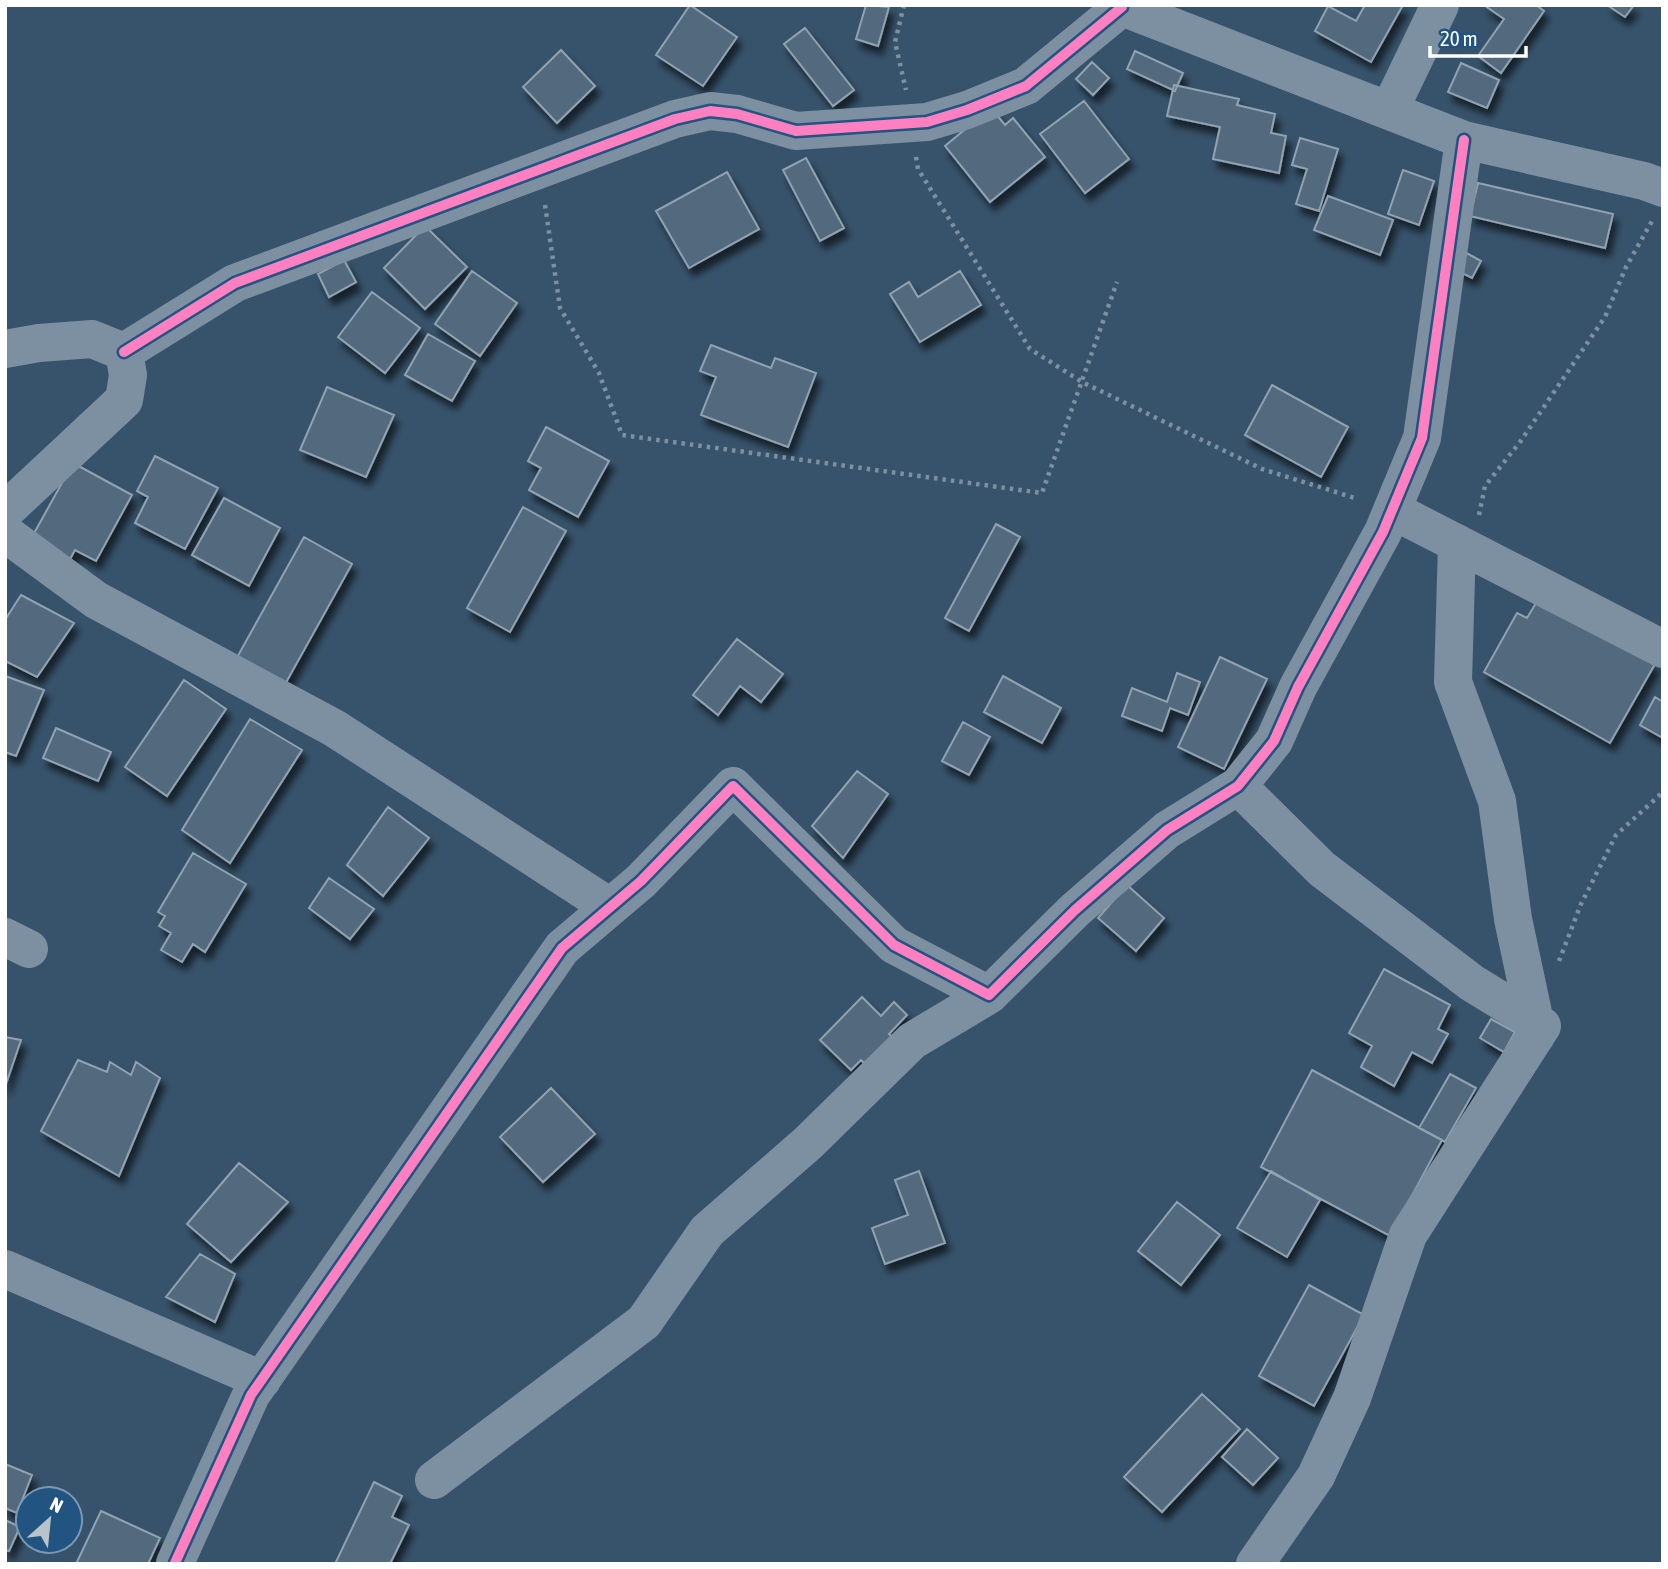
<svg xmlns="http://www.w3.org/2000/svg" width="1668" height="1569" viewBox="0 0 1668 1569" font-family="'Asap Condensed',sans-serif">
<defs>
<filter id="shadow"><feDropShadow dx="4.5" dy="8" stdDeviation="3.5" flood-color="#0009"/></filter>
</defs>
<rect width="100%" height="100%" fill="#37536b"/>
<path fill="#52697d" stroke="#91a2b0" stroke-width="2" filter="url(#shadow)" d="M 690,5 L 737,37 L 703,86 L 656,55 Z
M 866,5 L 889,7 L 878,46 L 856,39 Z
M 1365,5 L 1403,5 L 1371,62 L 1315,31 L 1328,6 L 1356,21 Z
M 1484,5 L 1536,5 L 1544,11 L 1501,73 L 1478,56 L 1504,19 Z
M 1607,5 L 1634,5 L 1625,17 Z
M 805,28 L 854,90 L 833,106 L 784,44 Z
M 561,50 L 595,86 L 557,123 L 523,87 Z
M 1135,51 L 1183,73 L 1175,91 L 1127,69 Z
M 1092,62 L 1109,78 L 1093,95 L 1076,79 Z
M 1461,63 L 1499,80 L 1487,108 L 1448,92 Z
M 1174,85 L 1239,99 L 1237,105 L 1275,114 L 1271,133 L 1286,136 L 1279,173 L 1213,159 L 1220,127 L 1167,116 Z
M 1084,101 L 1129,159 L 1085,193 L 1040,134 Z
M 991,108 L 1005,125 L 1013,118 L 1045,157 L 990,202 L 945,146 Z
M 1300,138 L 1338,149 L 1319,211 L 1296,204 L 1307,169 L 1292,165 Z
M 806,158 L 844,228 L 820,241 L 783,170 Z
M 1403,170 L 1434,181 L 1419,225 L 1388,214 Z
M 727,172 L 759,229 L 689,268 L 656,211 Z
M 1478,183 L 1613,214 L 1605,248 L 1470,216 Z
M 1328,196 L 1393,220 L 1380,255 L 1314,230 Z
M 425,226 L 467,267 L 425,309 L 384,268 Z
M 1461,250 L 1481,261 L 1472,278 L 1452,268 Z
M 344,260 L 356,282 L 329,297 L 318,274 Z
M 472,271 L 517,303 L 480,356 L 435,324 Z
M 960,271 L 981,305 L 920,342 L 890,294 L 909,282 L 918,297 Z
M 372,292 L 420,328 L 385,373 L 338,337 Z
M 428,334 L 475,361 L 452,401 L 405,375 Z
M 711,345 L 771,368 L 775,358 L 816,373 L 788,447 L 701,415 L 716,377 L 700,371 Z
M 1272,385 L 1348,427 L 1321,477 L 1245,435 Z
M 327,387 L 394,415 L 366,477 L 300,450 Z
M 546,427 L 609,461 L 578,517 L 529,490 L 541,468 L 528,461 Z
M 155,456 L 218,488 L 185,549 L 135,523 L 148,497 L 137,491 Z
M 73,463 L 132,495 L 96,561 L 75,550 L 70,559 L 32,537 Z
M 224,498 L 280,528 L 249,586 L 192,555 Z
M 523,507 L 566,531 L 510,632 L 467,608 Z
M 996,524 L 1020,537 L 969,631 L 945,618 Z
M 304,537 L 352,564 L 283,688 L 235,661 Z
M 21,595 L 74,623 L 37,677 L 5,661 L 5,620 Z
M 1539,598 L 1655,664 L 1610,743 L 1484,672 L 1517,613 L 1527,618 Z
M 737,639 L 783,674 L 761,702 L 740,686 L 718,715 L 693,695 Z
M 1220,657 L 1267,679 L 1224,769 L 1178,747 Z
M 1177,673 L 1200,682 L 1188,715 L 1170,708 L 1162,731 L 1122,716 L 1132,688 L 1167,702 Z
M 5,676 L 44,690 L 16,756 L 5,752 Z
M 1003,676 L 1061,708 L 1042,743 L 984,712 Z
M 184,680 L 226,709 L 167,796 L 125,767 Z
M 1655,697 L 1663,702 L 1663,738 L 1640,725 Z
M 250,719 L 302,750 L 230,863 L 182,830 Z
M 963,722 L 990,737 L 969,775 L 942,761 Z
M 56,728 L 111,752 L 98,781 L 43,758 Z
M 857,771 L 888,794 L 843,858 L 812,826 Z
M 388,807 L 429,838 L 383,896 L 347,865 Z
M 193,853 L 246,884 L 205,952 L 193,944 L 182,962 L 161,950 L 171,933 L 159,926 L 165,916 L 158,912 Z
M 329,878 L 374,909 L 350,939 L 309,908 Z
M 1127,885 L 1164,918 L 1136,951 L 1098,918 Z
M 1384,969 L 1450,1005 L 1438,1029 L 1448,1034 L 1432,1063 L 1412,1052 L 1394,1086 L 1361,1067 L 1372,1046 L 1349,1033 Z
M 862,997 L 881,1016 L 894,1002 L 907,1015 L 889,1034 L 897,1041 L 870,1069 L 861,1060 L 851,1070 L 820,1040 Z
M 1491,1019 L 1515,1032 L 1504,1052 L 1480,1038 Z
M 5,1037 L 21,1040 L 5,1087 Z
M 78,1060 L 107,1072 L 110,1062 L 131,1075 L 136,1062 L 160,1078 L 119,1176 L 41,1131 Z
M 1312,1070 L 1442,1140 L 1390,1236 L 1261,1167 Z
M 1450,1074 L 1476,1088 L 1445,1142 L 1419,1128 Z
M 551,1088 L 595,1134 L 543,1182 L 500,1137 Z
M 239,1163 L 288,1202 L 231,1262 L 187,1224 Z
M 919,1171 L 945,1243 L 885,1264 L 872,1228 L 908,1215 L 895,1180 Z
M 1271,1171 L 1320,1200 L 1287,1257 L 1237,1228 Z
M 1177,1202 L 1220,1235 L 1181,1285 L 1138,1251 Z
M 200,1254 L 235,1274 L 215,1322 L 166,1297 Z
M 1309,1285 L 1364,1315 L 1314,1406 L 1259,1376 Z
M 1202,1394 L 1240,1429 L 1162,1512 L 1124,1477 Z
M 1247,1429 L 1278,1458 L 1253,1485 L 1222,1457 Z
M 5,1464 L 32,1475 L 17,1513 L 5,1508 Z
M 374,1482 L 402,1496 L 392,1517 L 409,1525 L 390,1564 L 335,1564 Z
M 101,1511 L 160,1538 L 148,1564 L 76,1564 Z
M 5,1520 L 20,1527 L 9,1551 L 5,1550 Z"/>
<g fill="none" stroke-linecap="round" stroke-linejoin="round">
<path stroke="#7d90a1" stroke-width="4.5" stroke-dasharray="3.5 5" stroke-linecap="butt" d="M 904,5 L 895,42 L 906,90
M 916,157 L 918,169 L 1030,349 L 1082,382 L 1262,469 L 1358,499
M 545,205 L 560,308 L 599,373 L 622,435 L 1042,493 L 1117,282
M 1479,515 L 1485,486 L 1520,442 L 1605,317 L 1626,267 L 1652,221
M 1559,961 L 1581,904 L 1616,835 L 1663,792"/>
<path stroke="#7d90a1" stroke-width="38" d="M 1117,5 L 1464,140 L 1644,181 L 1663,188
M 1389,111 L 1440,5
M 5,349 L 39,343 L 92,339 L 124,352 L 128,375 L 124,400 L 5,511
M 124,352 L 235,283 L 675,119 L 710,111 L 737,114 L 796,131 L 927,122 L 967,110 L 1026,86 L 1122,7
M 1392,510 L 1663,649
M 5,533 L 96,600 L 334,728 L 610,907
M 1457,543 L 1453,682 L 1497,801 L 1513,919 L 1535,1022 L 1536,1036
M 1238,786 L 1322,869 L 1472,983 L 1542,1026 L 1408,1235 L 1352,1398 L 1316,1476 L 1255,1564
M 5,937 L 29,949
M 5,1269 L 262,1380
M 434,1480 L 644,1322 L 707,1231 L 808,1143 L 912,1041 L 989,995
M 175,1563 L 251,1395 L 562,948 L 641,881 L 733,786 L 894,945 L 989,995 L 1075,910 L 1167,830 L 1238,786 L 1274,741 L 1298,687 L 1383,532 L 1422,438 L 1464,140"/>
<defs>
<path id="cycleway" d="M 124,352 L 235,283 L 675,119 L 710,111 L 737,114 L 796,131 L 927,122 L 967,110 L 1026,86 L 1122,7
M 175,1563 L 251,1395 L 562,948 L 641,881 L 733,786 L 894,945 L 989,995 L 1075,910 L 1167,830 L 1238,786 L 1274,741 L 1298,687 L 1383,532 L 1422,438 L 1464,140"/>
</defs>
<use href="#cycleway" stroke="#215481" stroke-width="15"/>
<use href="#cycleway" stroke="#ff80c0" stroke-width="10"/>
</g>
<rect width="1668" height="1569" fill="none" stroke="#ffffff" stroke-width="14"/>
<g transform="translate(49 1520) rotate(27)"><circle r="33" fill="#215481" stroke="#7a98b3" stroke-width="2"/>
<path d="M0-5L12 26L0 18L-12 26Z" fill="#b9c3cb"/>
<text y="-10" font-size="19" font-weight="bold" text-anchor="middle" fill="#ffffff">N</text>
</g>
<path d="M1430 46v10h96v-10" fill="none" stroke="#ffffff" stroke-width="3.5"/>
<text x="1440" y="46" font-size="21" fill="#ffffff" stroke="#215481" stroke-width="5" paint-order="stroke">20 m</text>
</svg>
